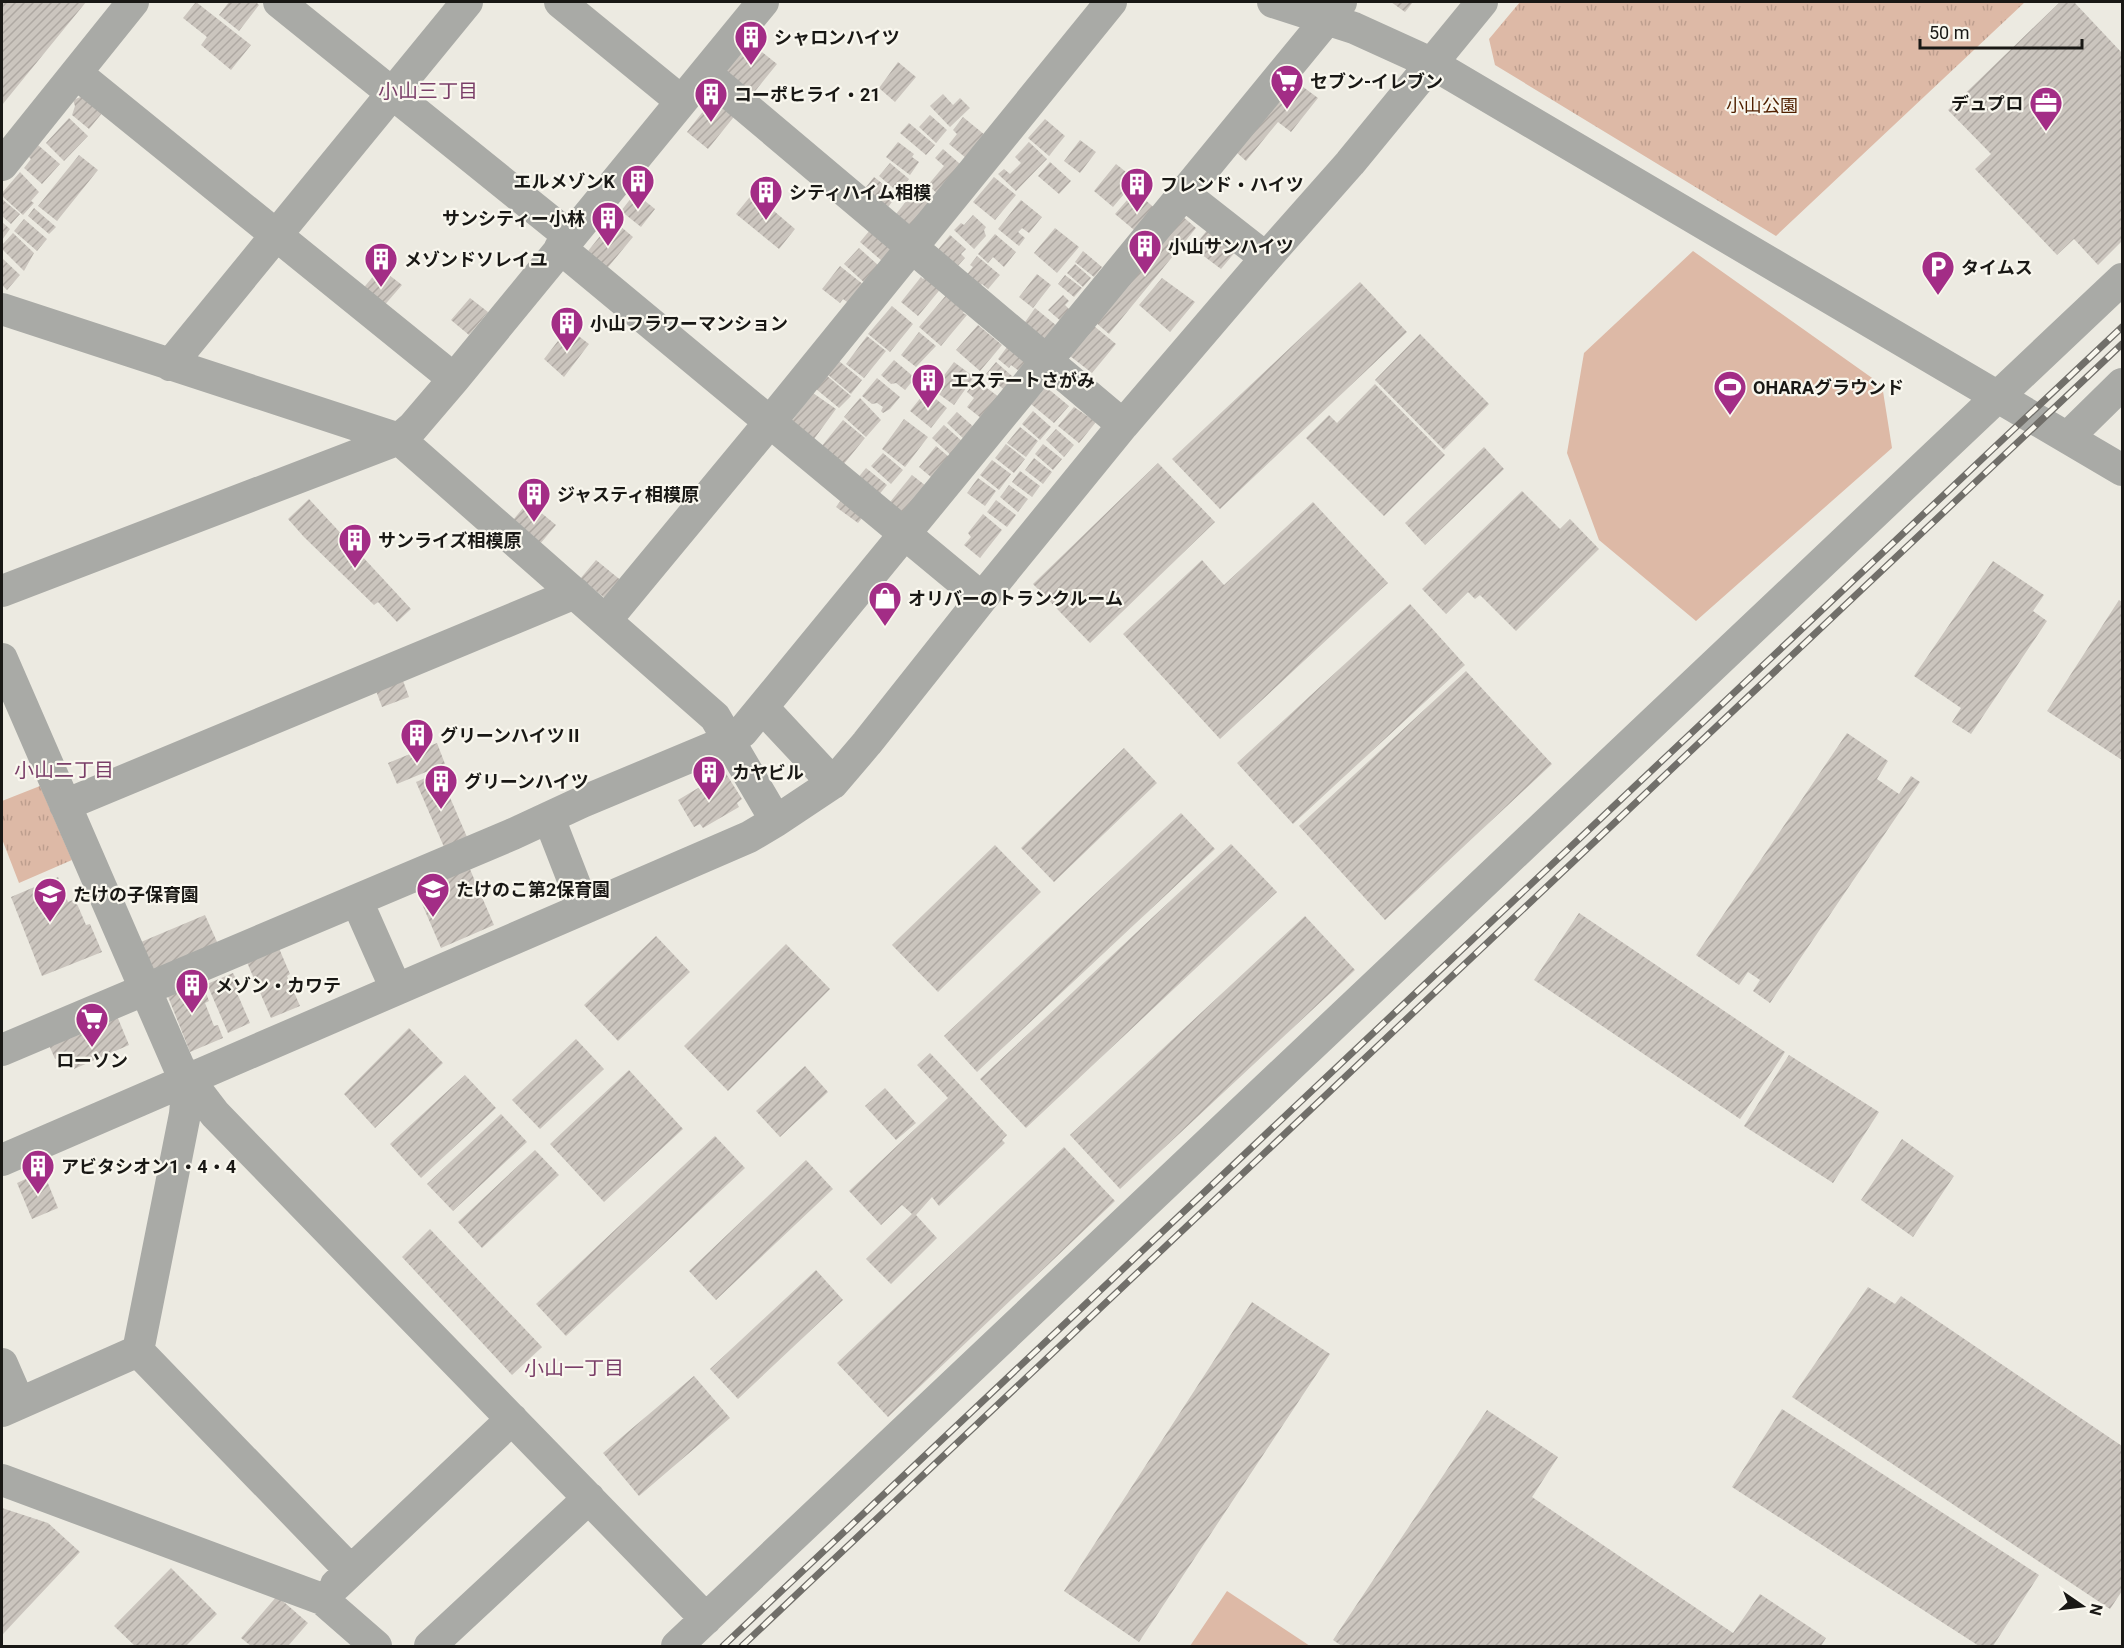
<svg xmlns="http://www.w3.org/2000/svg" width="2124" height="1648" viewBox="0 0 2124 1648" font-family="Roboto,'Noto Sans JP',sans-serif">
<defs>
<pattern id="park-tufts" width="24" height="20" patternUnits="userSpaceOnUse" patternTransform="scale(1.5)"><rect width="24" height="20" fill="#ddb9a6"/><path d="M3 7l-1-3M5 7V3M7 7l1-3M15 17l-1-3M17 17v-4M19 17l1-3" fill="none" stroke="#bd9e8e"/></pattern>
<pattern id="building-hatch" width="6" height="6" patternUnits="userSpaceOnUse" patternTransform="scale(1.5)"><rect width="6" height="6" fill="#cbc5be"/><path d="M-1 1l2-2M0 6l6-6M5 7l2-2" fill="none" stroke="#aea8a2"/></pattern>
</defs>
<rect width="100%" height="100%" fill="#eceae1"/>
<path fill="#ddb9a6" d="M 1693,251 L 1882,385 L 1892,448 L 1696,621 L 1599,540 L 1567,453 L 1584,353 Z
M 1227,1591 L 1310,1646 L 1190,1646 Z"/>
<path fill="url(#park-tufts)" d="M 1520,2 L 2025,2 L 1776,236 L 1495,65 L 1489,39 Z
M 40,786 L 72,860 L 19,883 L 2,839 L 2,801 Z"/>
<path fill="url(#building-hatch)" d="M 2,2 L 86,2 L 2,105 Z
M 196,2 L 251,45 L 231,70 L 201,45 L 207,37 L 183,18 Z
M 229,2 L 256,2 L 259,5 L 239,31 L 219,15 Z
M 1391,2 L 1413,2 L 1405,12 Z
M 2060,2 L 2074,2 L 2122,53 L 2122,241 L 2098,265 L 2074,239 L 2057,255 L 1975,169 L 1991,154 L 1948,110 Z
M 748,41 L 777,64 L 752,95 L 725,73 Z
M 898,62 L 916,77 L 895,102 L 879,88 Z
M 1291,78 L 1318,98 L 1291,132 L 1278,122 L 1246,161 L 1234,150 Z
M 943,94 L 953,105 L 960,98 L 970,108 L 950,127 L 930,106 Z
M 83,96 L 103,112 L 89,129 L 72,115 L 75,106 L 73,100 Z
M 715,96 L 737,113 L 708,149 L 687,132 Z
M 930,115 L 947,130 L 936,143 L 919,127 Z
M 963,117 L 991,140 L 972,163 L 949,144 L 957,134 L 953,130 Z
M 69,118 L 88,136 L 64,161 L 46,143 Z
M 1045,119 L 1065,136 L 1049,156 L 1028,138 Z
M 909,123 L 935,145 L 926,155 L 900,133 Z
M 1080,140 L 1096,152 L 1080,173 L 1064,161 Z
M 898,142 L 914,154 L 912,157 L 919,162 L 910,175 L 886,157 Z
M 1029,142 L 1047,159 L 1016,191 L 998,174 L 1004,169 L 1010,174 L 1021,163 L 1015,157 Z
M 38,145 L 60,164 L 42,184 L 24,168 L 31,159 L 28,156 Z
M 943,149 L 967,170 L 942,198 L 928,185 L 944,166 L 935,158 Z
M 79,155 L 98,170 L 57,221 L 38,206 Z
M 1050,162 L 1071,181 L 1059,194 L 1038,176 Z
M 890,163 L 909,179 L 898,192 L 879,176 Z
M 1116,164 L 1136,180 L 1113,207 L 1094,191 Z
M 20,172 L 39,192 L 31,201 L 34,203 L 23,215 L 2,196 L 2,193 Z
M 874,177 L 897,195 L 886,210 L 863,191 Z
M 994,177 L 1016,195 L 995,220 L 973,202 Z
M 920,184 L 937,199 L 913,228 L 896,214 Z
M 1135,191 L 1158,211 L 1139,234 L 1115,214 Z
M 635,193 L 655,209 L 641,227 L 621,211 Z
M 753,193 L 795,229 L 779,249 L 736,214 Z
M 2,199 L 20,214 L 11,224 L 2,216 Z
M 1021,200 L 1042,217 L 1029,233 L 1022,228 L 1018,232 L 1025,238 L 1019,246 L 998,229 Z
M 34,208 L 56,227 L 49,234 L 28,216 Z
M 973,215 L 986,227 L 984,230 L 986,236 L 974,249 L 954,230 L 961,223 L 964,225 Z
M 1181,215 L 1196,228 L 1109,334 L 1094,321 Z
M 24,219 L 47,239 L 37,251 L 14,231 Z
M 613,220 L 633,237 L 604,272 L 584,256 Z
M 2,222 L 10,229 L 2,240 Z
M 1055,228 L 1079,247 L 1057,273 L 1034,253 Z
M 1208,229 L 1236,251 L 1221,269 L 1193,248 Z
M 870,230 L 892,249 L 882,261 L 860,242 Z
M 13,233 L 34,253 L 24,271 L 2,249 L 2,245 Z
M 995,234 L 1016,252 L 1004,267 L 993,257 L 988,263 L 978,254 Z
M 950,235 L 966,249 L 961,254 L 965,258 L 956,268 L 936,252 Z
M 859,248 L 878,265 L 868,286 L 844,264 Z
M 1083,251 L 1102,267 L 1094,277 L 1075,262 Z
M 977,256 L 1000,275 L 988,289 L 982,284 L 978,288 L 965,277 L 973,267 L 970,265 Z
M 2,258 L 20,275 L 7,290 L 2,285 Z
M 1075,264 L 1091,278 L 1083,287 L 1067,273 Z
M 840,266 L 869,289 L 854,307 L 843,299 L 840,303 L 822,289 Z
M 380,268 L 402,285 L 382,308 L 361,291 Z
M 928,274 L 943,286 L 918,316 L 901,302 L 921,277 L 923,279 Z
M 1037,274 L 1051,285 L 1033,308 L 1019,297 Z
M 1065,275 L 1082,288 L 1074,297 L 1058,284 Z
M 1162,278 L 1195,302 L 1170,332 L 1139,305 Z
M 1360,282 L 1407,332 L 1220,509 L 1172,459 Z
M 948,293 L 966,308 L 963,313 L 967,315 L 941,346 L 919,327 Z
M 1063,295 L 1069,301 L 1065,305 L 1073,313 L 1063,323 L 1048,310 Z
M 470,298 L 488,312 L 469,335 L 451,320 Z
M 892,306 L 913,324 L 890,352 L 868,334 Z
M 1035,308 L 1057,326 L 1049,346 L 1023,325 Z
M 978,325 L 1002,345 L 980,371 L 956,350 Z
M 1094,326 L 1116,344 L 1092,373 L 1070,356 Z
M 568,328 L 589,344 L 564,377 L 544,359 Z
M 919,332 L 936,346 L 916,367 L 901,355 Z
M 1420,334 L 1489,404 L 1444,450 L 1375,380 Z
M 867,336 L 886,351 L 864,378 L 846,364 Z
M 1010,343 L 1030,365 L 1023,374 L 1011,365 L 1009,368 L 998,359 Z
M 894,360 L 915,378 L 905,390 L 896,383 L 891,384 L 881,375 Z
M 839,361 L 862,380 L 851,394 L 827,374 Z
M 954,362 L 974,377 L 954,405 L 933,390 Z
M 996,362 L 1019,382 L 1009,394 L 986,374 Z
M 826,375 L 851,396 L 839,408 L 816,389 Z
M 877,378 L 900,397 L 890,409 L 883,413 L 881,411 L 883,407 L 877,403 L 872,404 L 862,396 Z
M 976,380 L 1003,400 L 986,422 L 967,407 L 974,398 L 967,392 Z
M 1375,384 L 1445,455 L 1384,516 L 1306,438 L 1329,415 L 1337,423 Z
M 1046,387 L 1069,406 L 1054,423 L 1031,404 Z
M 926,391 L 947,408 L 931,428 L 910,411 Z
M 813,393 L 836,409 L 814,439 L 791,422 Z
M 860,398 L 881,420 L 866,437 L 844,417 Z
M 1074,407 L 1096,422 L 1079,443 L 1058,426 Z
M 1033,411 L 1051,427 L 1040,440 L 1022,424 Z
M 957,412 L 977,430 L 967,442 L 947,423 Z
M 904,419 L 928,437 L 905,467 L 882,449 Z
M 843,420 L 865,438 L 843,465 L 821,447 Z
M 944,425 L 963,442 L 955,459 L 932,438 Z
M 1020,427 L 1038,441 L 1026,457 L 1007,443 Z
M 1056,429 L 1074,445 L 1064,457 L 1046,440 Z
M 1006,444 L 1025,459 L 1014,473 L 995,458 Z
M 1043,444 L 1062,459 L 1053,470 L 1035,454 Z
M 936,446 L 954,461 L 937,482 L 919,467 Z
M 1484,447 L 1504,469 L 1425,545 L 1405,523 Z
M 883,453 L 903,470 L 891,484 L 871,466 Z
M 1034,458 L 1052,472 L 1043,484 L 1025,470 Z
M 992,460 L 1011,474 L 999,490 L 980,475 Z
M 1158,463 L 1215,522 L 1090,643 L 1033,584 Z
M 866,468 L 887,485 L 873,502 L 852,485 Z
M 1020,471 L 1040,486 L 1032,497 L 1012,482 Z
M 912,475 L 930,489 L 904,522 L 886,507 Z
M 978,478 L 996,491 L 985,506 L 967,493 Z
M 1009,485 L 1028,499 L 1018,512 L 1000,497 Z
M 1522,491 L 1560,529 L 1570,519 L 1599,549 L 1516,631 L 1480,595 L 1475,599 L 1468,592 L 1446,614 L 1422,589 Z
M 844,496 L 866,513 L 858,523 L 836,507 Z
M 309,499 L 411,609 L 397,622 L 378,602 L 374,605 L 304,537 L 288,519 Z
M 996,500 L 1016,515 L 1007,527 L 987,512 Z
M 528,502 L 556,525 L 540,544 L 513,520 Z
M 1313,502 L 1388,583 L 1220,739 L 1123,634 L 1202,560 L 1224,585 Z
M 983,514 L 1002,530 L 980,558 L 964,545 L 971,537 L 968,533 Z
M 596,560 L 623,582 L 605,598 L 580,579 Z
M 1993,561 L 2044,595 L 2033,611 L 2047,621 L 1971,734 L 1952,722 L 1961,708 L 1914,676 Z
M 2119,600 L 2122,602 L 2122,760 L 2047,711 Z
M 1410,604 L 1465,665 L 1293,824 L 1237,763 Z
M 1466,671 L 1552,764 L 1385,920 L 1299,826 Z
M 402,678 L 409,697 L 382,707 L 375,688 Z
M 1847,733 L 1888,761 L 1877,779 L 1899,794 L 1911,776 L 1920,782 L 1770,1003 L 1753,991 L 1760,980 L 1748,972 L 1739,985 L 1696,955 Z
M 437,743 L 445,764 L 397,784 L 388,763 Z
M 1124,748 L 1157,783 L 1054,882 L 1021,848 Z
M 439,772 L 467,837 L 444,847 L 416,782 Z
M 725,772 L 742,799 L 737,803 L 739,807 L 703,828 L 700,824 L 694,827 L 678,800 Z
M 1181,813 L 1215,849 L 977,1072 L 944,1036 Z
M 1231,844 L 1277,892 L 1026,1128 L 980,1079 Z
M 995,845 L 1041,892 L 938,992 L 892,945 Z
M 469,867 L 494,925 L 441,948 L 416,890 Z
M 58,877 L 68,902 L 75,899 L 86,925 L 90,924 L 102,952 L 42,976 L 11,897 Z
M 1579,913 L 1785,1052 L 1740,1119 L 1534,980 Z
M 205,915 L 218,944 L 153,972 L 141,942 Z
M 1305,916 L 1355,970 L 1120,1189 L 1070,1135 Z
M 656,936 L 690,972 L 618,1041 L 584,1005 Z
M 786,944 L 830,989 L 728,1091 L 684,1046 Z
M 278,946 L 290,974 L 287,976 L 300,1006 L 271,1018 L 246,960 Z
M 233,973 L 242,991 L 237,993 L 250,1023 L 228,1033 L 207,984 Z
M 201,980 L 209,1001 L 205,1003 L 214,1026 L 218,1025 L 223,1038 L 190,1052 L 167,994 Z
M 117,1016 L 129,1045 L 74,1069 L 67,1054 L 55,1059 L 49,1045 Z
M 409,1028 L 443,1063 L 375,1128 L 344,1094 Z
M 576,1039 L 604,1069 L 540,1129 L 512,1100 Z
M 930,1053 L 1007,1135 L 1002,1140 L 1005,1143 L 939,1206 L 932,1197 L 916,1215 L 937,1238 L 891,1284 L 866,1259 L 912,1214 L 902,1205 L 881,1225 L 849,1191 L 948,1098 L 917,1065 Z
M 1789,1055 L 1879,1112 L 1833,1183 L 1744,1126 Z
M 805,1066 L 828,1092 L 780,1137 L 756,1111 Z
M 629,1070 L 683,1129 L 604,1202 L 550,1144 Z
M 465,1075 L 496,1108 L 421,1178 L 390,1144 Z
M 885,1088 L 916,1123 L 896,1140 L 865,1106 Z
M 501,1114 L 527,1142 L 453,1211 L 427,1184 Z
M 715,1136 L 745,1168 L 566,1336 L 536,1304 Z
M 1902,1139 L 1954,1176 L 1913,1237 L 1861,1200 Z
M 1064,1147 L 1115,1201 L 888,1417 L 837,1363 Z
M 535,1150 L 559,1175 L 482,1248 L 458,1222 Z
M 806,1160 L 833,1189 L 716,1300 L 689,1271 Z
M 43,1171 L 58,1208 L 32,1219 L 17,1183 Z
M 430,1229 L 542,1347 L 512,1375 L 402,1257 Z
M 816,1270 L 843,1300 L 738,1399 L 710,1369 Z
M 1868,1287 L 1895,1304 L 1901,1296 L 2122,1446 L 2122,1591 L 2110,1609 L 1792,1397 Z
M 1252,1302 L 1330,1354 L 1139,1642 L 1064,1591 Z
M 694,1376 L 730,1418 L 639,1496 L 603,1453 Z
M 1782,1409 L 2039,1575 L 1993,1646 L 1979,1646 L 1732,1487 Z
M 1487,1410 L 1558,1457 L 1532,1497 L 1733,1633 L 1760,1594 L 1826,1638 L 1821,1646 L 1342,1646 L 1333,1640 Z
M 2,1508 L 48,1523 L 80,1552 L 2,1635 Z
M 171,1568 L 217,1614 L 186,1646 L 135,1646 L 114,1626 Z
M 277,1596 L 308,1623 L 288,1646 L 251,1646 L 241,1638 Z"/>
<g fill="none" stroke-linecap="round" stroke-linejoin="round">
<path stroke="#a9aaa6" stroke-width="32" d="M 279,2 L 569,236
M 560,2 L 681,101
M 1273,2 L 1354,28 L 1431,63 L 2122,470
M 76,73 L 454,379
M 705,73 L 1123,425
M 2,165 L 133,2
M 1183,193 L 1266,258
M 560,248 L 982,598
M 2,309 L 399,439 L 715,717 L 776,821
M 170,365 L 467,2
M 2068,437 L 2122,384
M 2,591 L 399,439 L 413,427 L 454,379 L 763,2
M 606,620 L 770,422 L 1111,2
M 2,659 L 179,1067 L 215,1114 L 706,1619
M 763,708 L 833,783
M 65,805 L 575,593
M 549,818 L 584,908
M 357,901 L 396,989
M 2,1050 L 513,834 L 582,802 L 728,741 L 742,732 L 1341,2
M 2,1160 L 749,837 L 776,821 L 833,783 L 867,743 L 982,598 L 1123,425 L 1266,258 L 1350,163 L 1482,2
M 138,1351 L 351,1571
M 2,1364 L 19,1403
M 2,1411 L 138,1351 L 185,1114 L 188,1081
M 2,1480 L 322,1599 L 376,1646
M 336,1585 L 512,1419
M 430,1646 L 589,1498
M 677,1646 L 2122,279"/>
<defs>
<path id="rail" d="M 723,1646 L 2122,327
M 742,1646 L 2122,344"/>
</defs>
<use href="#rail" stroke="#716f6a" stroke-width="7"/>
<use href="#rail" stroke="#f9f7ee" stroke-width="4.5" stroke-dasharray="14" stroke-linecap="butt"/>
</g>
<defs>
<symbol id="building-pin" viewBox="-11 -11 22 30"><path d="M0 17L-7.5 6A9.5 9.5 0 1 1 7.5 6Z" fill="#a32d86" stroke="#f9f7ee"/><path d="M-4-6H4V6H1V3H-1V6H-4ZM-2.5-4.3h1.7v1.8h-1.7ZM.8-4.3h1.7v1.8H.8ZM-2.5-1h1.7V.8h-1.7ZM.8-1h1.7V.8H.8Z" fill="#fff"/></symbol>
<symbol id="supermarket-pin" viewBox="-11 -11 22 30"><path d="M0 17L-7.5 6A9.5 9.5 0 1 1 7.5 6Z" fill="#a32d86" stroke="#f9f7ee"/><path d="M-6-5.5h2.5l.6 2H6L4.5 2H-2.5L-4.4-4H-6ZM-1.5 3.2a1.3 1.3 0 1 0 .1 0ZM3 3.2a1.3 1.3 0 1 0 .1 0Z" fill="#fff"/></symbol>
<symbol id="office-pin" viewBox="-11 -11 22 30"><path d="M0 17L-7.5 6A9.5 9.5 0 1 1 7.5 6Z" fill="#a32d86" stroke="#f9f7ee"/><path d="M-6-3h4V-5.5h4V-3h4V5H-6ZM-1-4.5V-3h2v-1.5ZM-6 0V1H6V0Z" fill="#fff"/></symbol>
<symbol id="parking-pin" viewBox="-11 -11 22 30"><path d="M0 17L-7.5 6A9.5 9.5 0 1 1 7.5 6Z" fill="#a32d86" stroke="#f9f7ee"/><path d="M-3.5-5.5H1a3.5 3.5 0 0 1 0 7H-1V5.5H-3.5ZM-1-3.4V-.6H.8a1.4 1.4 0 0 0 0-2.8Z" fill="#fff"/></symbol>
<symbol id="stadium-pin" viewBox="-11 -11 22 30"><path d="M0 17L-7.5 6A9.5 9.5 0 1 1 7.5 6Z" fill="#a32d86" stroke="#f9f7ee"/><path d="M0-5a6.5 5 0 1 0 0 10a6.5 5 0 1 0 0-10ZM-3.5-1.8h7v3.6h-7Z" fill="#fff"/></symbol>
<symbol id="shop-pin" viewBox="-11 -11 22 30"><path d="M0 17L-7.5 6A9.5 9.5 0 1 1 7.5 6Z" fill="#a32d86" stroke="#f9f7ee"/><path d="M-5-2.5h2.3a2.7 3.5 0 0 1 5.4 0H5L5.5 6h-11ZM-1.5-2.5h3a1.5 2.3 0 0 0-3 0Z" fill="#fff"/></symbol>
<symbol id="school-pin" viewBox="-11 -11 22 30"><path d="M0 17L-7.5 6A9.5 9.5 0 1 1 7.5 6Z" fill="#a32d86" stroke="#f9f7ee"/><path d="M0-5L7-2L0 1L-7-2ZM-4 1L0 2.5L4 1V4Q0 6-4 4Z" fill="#fff"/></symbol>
</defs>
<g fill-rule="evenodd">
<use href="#building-pin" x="732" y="18" width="38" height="52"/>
<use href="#supermarket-pin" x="1268" y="62" width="38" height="52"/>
<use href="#building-pin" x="692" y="75" width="38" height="52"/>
<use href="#office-pin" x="2027" y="84" width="38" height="52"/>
<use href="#building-pin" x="619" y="162" width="38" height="52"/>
<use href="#building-pin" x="1118" y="165" width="38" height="52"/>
<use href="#building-pin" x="747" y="173" width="38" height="52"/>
<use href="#building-pin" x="589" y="199" width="38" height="52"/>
<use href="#building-pin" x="1126" y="227" width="38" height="52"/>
<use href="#building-pin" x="362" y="240" width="38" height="52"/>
<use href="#parking-pin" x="1919" y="248" width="38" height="52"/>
<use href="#building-pin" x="548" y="304" width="38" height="52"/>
<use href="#building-pin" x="909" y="361" width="38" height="52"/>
<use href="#stadium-pin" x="1711" y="368" width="38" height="52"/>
<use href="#building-pin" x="515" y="475" width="38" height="52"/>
<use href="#building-pin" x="336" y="521" width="38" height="52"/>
<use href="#shop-pin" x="866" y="579" width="38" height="52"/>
<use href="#building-pin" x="398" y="716" width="38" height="52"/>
<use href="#building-pin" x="690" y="753" width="38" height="52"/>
<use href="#building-pin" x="422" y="762" width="38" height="52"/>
<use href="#school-pin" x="414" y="870" width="38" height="52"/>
<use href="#school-pin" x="31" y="875" width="38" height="52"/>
<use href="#building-pin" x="173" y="966" width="38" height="52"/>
<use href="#supermarket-pin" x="73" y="1000" width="38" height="52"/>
<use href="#building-pin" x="19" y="1147" width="38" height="52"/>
</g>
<g text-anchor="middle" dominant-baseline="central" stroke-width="4.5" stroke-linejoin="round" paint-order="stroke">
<g font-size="18" font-weight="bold" fill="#191815" stroke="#f9f7ee" text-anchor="start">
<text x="774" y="37">シャロンハイツ</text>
<text x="1310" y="81">セブン-イレブン</text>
<text x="734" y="94">コーポヒライ・21</text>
<text x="2023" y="103" text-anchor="end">デュプロ</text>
<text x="615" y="181" text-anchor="end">エルメゾンK</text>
<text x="1160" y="184">フレンド・ハイツ</text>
<text x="789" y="192">シティハイム相模</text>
<text x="585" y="218" text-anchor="end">サンシティー小林</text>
<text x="1168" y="246">小山サンハイツ</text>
<text x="404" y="259">メゾンドソレイユ</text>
<text x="1961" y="267">タイムス</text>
<text x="590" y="323">小山フラワーマンション</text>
<text x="951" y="380">エステートさがみ</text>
<text x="1753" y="387">OHARAグラウンド</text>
<text x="557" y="494">ジャスティ相模原</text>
<text x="378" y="540">サンライズ相模原</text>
<text x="908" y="598">オリバーのトランクルーム</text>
<text x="440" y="735">グリーンハイツⅡ</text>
<text x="732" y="772">カヤビル</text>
<text x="464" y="781">グリーンハイツ</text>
<text x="456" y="889">たけのこ第2保育園</text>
<text x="73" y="894">たけの子保育園</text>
<text x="215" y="985">メゾン・カワテ</text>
<text x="92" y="1060" text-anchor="middle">ローソン</text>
<text x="61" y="1166">アビタシオン1・4・4</text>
</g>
<g font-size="18" fill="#512000" stroke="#f9f7ee">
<text x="1762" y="105">小山公園</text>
</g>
<g font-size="20" fill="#7a3e68" stroke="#f9f7ee">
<text x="428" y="91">小山三丁目</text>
<text x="64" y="770">小山二丁目</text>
<text x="574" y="1368">小山一丁目</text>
</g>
</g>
<rect width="2124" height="1648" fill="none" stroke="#191815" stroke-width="6"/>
<g transform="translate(2082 1606) rotate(104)" stroke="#f9f7ee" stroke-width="4.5" paint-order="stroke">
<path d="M0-4.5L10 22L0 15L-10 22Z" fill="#191815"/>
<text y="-9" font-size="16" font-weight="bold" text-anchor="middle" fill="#191815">N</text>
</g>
<path d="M1920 39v9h162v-9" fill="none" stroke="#191815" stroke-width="3"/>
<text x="1929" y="39" font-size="18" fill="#191815" stroke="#f9f7ee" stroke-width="4.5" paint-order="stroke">50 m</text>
</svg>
